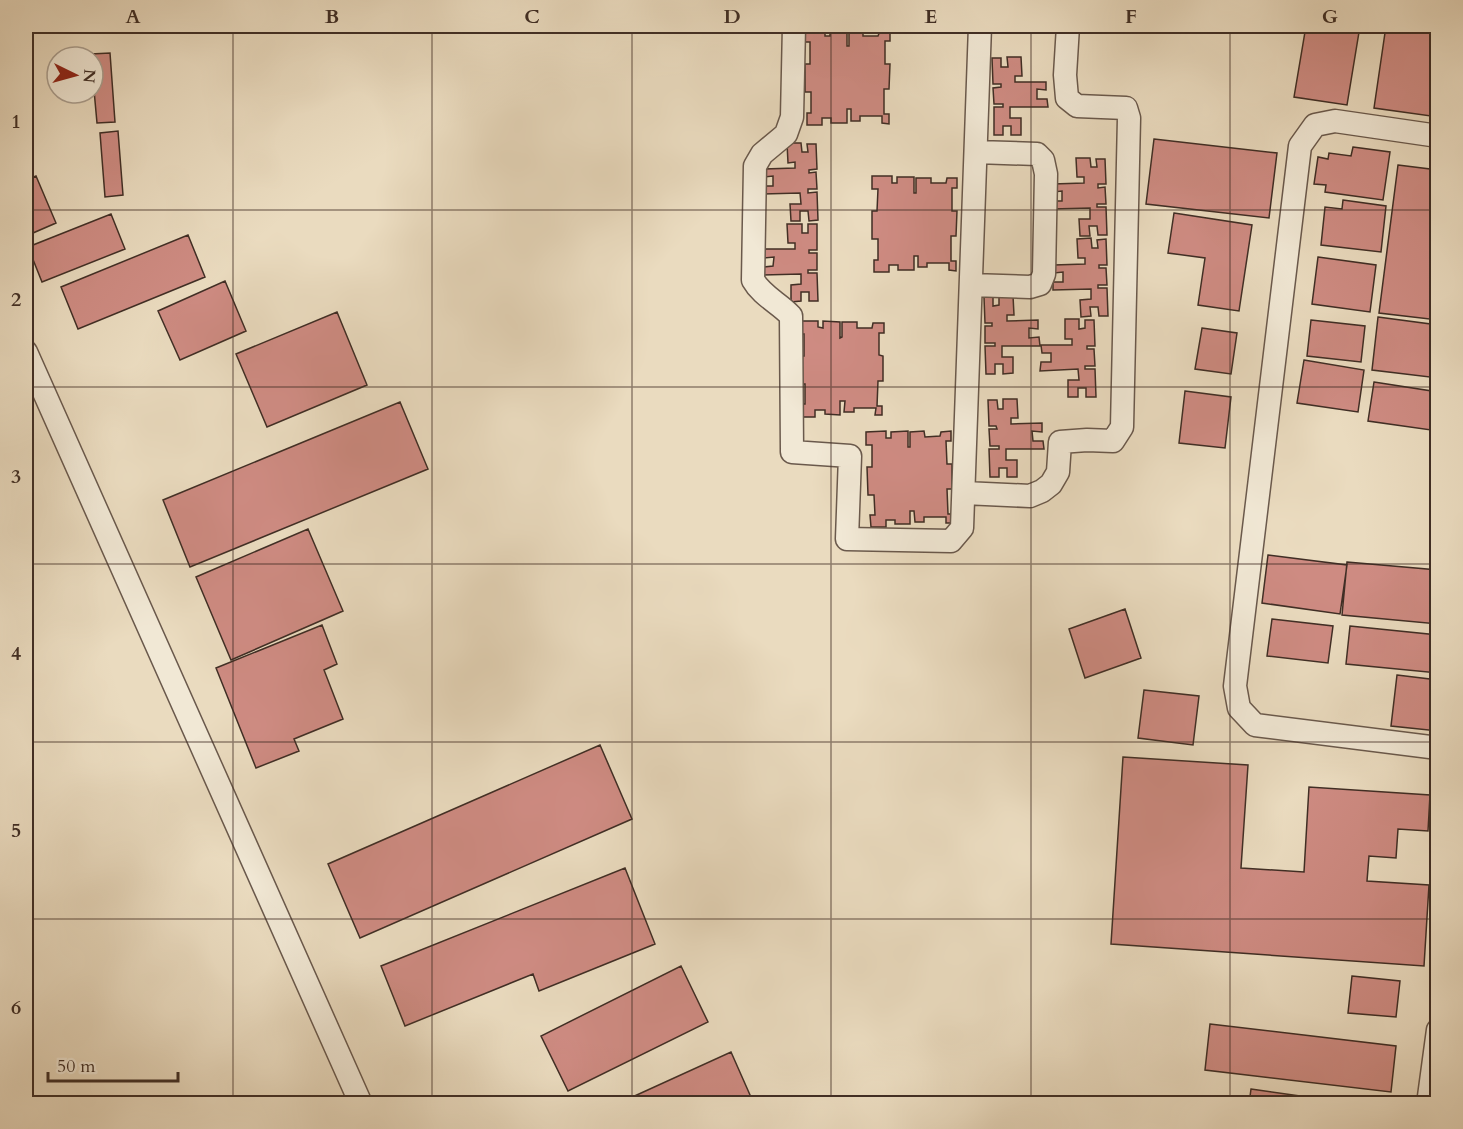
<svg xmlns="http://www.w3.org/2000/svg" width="1463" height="1129" viewBox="0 0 1463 1129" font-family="Cardo,serif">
<rect width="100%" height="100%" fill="#eadbbf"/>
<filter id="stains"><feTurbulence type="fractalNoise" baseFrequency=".00333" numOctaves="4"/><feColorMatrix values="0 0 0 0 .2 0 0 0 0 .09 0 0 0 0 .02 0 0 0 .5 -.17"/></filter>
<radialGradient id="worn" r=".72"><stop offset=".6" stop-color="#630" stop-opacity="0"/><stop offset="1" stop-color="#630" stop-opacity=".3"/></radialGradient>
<path fill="#ce8b82" stroke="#402e25" stroke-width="1.5" d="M 997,26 L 1006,26 L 1006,33 L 997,33 Z
M 1014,26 L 1024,26 L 1024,33 L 1014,33 Z
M 1306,26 L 1360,26 L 1347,105 L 1294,97 Z
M 1386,26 L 1438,26 L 1438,117 L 1374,108 Z
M 805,29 L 825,29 L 825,36 L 830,36 L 830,30 L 847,30 L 847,46 L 849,46 L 849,31 L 863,31 L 863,36 L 878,36 L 880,31 L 890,32 L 890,41 L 885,41 L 885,64 L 890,64 L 889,89 L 884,89 L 884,114 L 889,114 L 889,124 L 882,123 L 882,116 L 860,116 L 860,121 L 851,121 L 851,109 L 847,109 L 847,123 L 831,123 L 831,118 L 822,118 L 822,125 L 807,125 L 807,113 L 811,113 L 811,92 L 805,92 L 805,64 L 810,64 L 810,42 L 805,42 Z
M 110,53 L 115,122 L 97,123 L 93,79 L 93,57 L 91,57 L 91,54 Z
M 1007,57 L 1021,57 L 1022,76 L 1015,76 L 1015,82 L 1046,82 L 1046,90 L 1037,89 L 1037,99 L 1047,99 L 1048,107 L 1010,107 L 1010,118 L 1021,118 L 1021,135 L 1011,135 L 1011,126 L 1003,126 L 1003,135 L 994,135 L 994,107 L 1003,107 L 1003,104 L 994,104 L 993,88 L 1001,87 L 1001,84 L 993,84 L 992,58 L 1001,58 L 1001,67 L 1008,67 Z
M 118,131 L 123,195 L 105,197 L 100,133 Z
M 1154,139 L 1277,153 L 1269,218 L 1146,204 Z
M 787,143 L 801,143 L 802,152 L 808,152 L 807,144 L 816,144 L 817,169 L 809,170 L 809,173 L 816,172 L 817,189 L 808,189 L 808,193 L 817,192 L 818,220 L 809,221 L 808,211 L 800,211 L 800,221 L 791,221 L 790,204 L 801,204 L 800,193 L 763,194 L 763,186 L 773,186 L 773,176 L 764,177 L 764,169 L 795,168 L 795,162 L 788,163 Z
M 1353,147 L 1390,152 L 1383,200 L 1325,192 L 1326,185 L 1314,184 L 1318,157 L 1328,159 L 1329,153 L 1351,156 Z
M 1076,158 L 1090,158 L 1091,167 L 1097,167 L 1096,159 L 1105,159 L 1106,184 L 1098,184 L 1098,188 L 1105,187 L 1106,204 L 1097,204 L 1097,207 L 1106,207 L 1107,235 L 1098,235 L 1097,226 L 1089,226 L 1090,236 L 1080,236 L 1079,219 L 1090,219 L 1090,208 L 1052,209 L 1052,201 L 1062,201 L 1062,191 L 1053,192 L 1053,184 L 1084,183 L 1084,177 L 1077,177 Z
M 1398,165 L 1438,170 L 1438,320 L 1379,313 Z
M 36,176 L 56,223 L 26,236 L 26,180 Z
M 872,176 L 892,176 L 892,183 L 897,183 L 897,177 L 914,177 L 914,193 L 916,193 L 916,178 L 931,178 L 931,183 L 946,183 L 947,178 L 957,178 L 957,188 L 952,188 L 952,211 L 957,211 L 956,236 L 951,236 L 951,261 L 956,261 L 956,271 L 949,270 L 949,263 L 927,263 L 927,267 L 918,267 L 918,256 L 914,256 L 914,270 L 898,270 L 898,265 L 889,265 L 889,272 L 874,272 L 874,260 L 878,260 L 878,239 L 872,239 L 872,211 L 877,211 L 878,189 L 872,189 Z
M 1343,200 L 1386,206 L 1381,252 L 1321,245 L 1325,207 L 1342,209 Z
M 1174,213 L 1252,225 L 1239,311 L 1198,305 L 1205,258 L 1168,253 Z
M 111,214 L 125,249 L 42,282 L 28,247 Z
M 787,224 L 802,224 L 802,233 L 808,233 L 808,224 L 817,224 L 817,250 L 809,250 L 809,253 L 817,253 L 817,270 L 808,270 L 808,273 L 817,273 L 818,301 L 809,301 L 809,292 L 801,292 L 801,301 L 791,302 L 791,285 L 801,284 L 801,274 L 763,275 L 764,267 L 773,266 L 774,257 L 764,258 L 764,249 L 795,249 L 795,243 L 788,243 Z
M 188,235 L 205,277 L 78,329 L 61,287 Z
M 1091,238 L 1092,248 L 1098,248 L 1097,240 L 1106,239 L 1107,265 L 1099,265 L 1099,268 L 1106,268 L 1107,285 L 1098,285 L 1098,288 L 1107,288 L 1108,316 L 1099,316 L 1098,307 L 1090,307 L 1091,316 L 1081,317 L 1080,300 L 1091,299 L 1091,289 L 1053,290 L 1053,282 L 1063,282 L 1063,272 L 1054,273 L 1054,265 L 1085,264 L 1085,258 L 1078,258 L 1077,239 Z
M 1318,257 L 1376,265 L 1370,312 L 1312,304 Z
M 225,281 L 246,331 L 180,360 L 158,311 Z
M 999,296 L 1013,296 L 1014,315 L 1007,315 L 1007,321 L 1038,320 L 1038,329 L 1029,328 L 1029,338 L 1039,337 L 1040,346 L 1002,346 L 1002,357 L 1013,357 L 1013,373 L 1003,374 L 1003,364 L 995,364 L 995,374 L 986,374 L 985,346 L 995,346 L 995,343 L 985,343 L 985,326 L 992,326 L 992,323 L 985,323 L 984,297 L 993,297 L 993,306 L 999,305 Z
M 337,312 L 367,385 L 267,427 L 236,354 Z
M 1378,317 L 1438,325 L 1438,378 L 1372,370 Z
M 1065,319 L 1079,319 L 1079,329 L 1085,328 L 1085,320 L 1094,320 L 1095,346 L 1087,346 L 1087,349 L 1094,349 L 1095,366 L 1085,366 L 1085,369 L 1095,369 L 1096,397 L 1086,397 L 1086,388 L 1078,388 L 1078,397 L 1068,397 L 1068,380 L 1079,380 L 1078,369 L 1040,371 L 1041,362 L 1051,362 L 1051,353 L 1042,353 L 1041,345 L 1072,345 L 1072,339 L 1065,339 Z
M 1311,320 L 1365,326 L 1361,362 L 1307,356 Z
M 798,321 L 818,321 L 818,327 L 823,328 L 823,321 L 840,322 L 840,338 L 842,337 L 842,322 L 857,322 L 857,328 L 872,328 L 873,323 L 884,323 L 884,333 L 879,333 L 879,355 L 883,356 L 883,381 L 878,381 L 877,406 L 882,406 L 882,415 L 875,415 L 876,408 L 854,408 L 854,412 L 844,412 L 845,401 L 840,401 L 840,415 L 825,414 L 825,410 L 815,410 L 815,417 L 800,417 L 801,404 L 805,404 L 805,384 L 799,384 L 799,356 L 804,356 L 804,334 L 798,334 Z
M 1202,328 L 1237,333 L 1231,374 L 1195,369 Z
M 1304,360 L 1364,370 L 1358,412 L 1297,403 Z
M 1374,382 L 1438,392 L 1438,431 L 1368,421 Z
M 1185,391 L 1231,397 L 1225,448 L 1179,443 Z
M 1003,399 L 1017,399 L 1018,418 L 1011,418 L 1011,424 L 1042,423 L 1042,432 L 1032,431 L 1033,441 L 1043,441 L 1044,449 L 1006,449 L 1006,460 L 1017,460 L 1017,477 L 1007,477 L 1007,468 L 999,468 L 999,477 L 990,477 L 989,449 L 999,449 L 999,446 L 990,446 L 989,429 L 997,429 L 996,426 L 989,426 L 988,400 L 997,400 L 998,409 L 1003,409 Z
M 400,402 L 428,469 L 190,567 L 163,500 Z
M 886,431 L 886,438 L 891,438 L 891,432 L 908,431 L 908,447 L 910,447 L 910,432 L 924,431 L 925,437 L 940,436 L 941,432 L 951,431 L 951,441 L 946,441 L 947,464 L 952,464 L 952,489 L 947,489 L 948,514 L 953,514 L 953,523 L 946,523 L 946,517 L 924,517 L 924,522 L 915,522 L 914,511 L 910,511 L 910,524 L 895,524 L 895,520 L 886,520 L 886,527 L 871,527 L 870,515 L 875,515 L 874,495 L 868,495 L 867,467 L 872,467 L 872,445 L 866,445 L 866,432 Z
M 308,529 L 343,611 L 231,660 L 196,577 Z
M 1268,555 L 1347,565 L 1340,614 L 1262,603 Z
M 1347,562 L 1438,570 L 1438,624 L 1342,615 Z
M 1125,609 L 1141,658 L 1085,678 L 1069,629 Z
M 1272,619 L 1333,626 L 1328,663 L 1267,656 Z
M 322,625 L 337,664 L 324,670 L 343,719 L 294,739 L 299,751 L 256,768 L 216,668 Z
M 1350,626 L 1438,635 L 1438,673 L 1346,664 Z
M 1397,675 L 1438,680 L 1438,731 L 1391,726 Z
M 1144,690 L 1199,696 L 1193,745 L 1138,738 Z
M 600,745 L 632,819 L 360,938 L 328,864 Z
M 1123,757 L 1248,765 L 1241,868 L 1304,872 L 1309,787 L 1430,795 L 1428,831 L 1398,829 L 1396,858 L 1369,856 L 1367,881 L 1429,885 L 1424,966 L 1111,944 Z
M 625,868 L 655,944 L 539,991 L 533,974 L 405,1026 L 381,966 Z
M 681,966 L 708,1022 L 568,1091 L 541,1036 Z
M 1352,976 L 1400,981 L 1396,1017 L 1348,1013 Z
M 1210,1024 L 1396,1046 L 1391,1092 L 1205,1070 Z
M 731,1052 L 754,1104 L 617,1104 Z
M 1251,1089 L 1357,1104 L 1249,1104 Z"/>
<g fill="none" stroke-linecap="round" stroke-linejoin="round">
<defs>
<path id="minor" d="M 794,26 L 792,117 L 786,134 L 762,154 L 755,166 L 753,280 C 762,296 779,303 791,316 L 792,452 L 850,456 L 847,539 L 951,541 L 962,528 L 980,26
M 1438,136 L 1335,121 L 1315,125 L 1300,146 L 1235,686 L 1239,708 L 1255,725 L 1438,748
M 971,285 L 1030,287 L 1040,284 L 1044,274 L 1046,174 L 1043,160 L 1037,154 L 976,152
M 26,352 L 361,1104
M 964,493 L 1030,496 L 1042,491 L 1051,484 L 1058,472 L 1060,442 L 1087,440 L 1113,441 L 1122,427 L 1129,118 L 1126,108 L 1077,106 L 1067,98 L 1065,75 L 1068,26
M 1428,1104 L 1438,1030"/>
</defs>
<use href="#minor" stroke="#6a594c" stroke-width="25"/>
<use href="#minor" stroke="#f1e8d5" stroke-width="22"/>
</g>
<path fill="none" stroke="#402e25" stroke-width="1.5" stroke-opacity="0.55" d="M 233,26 L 233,1104M 432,26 L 432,1104M 632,26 L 632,1104M 831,26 L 831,1104M 1031,26 L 1031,1104M 1230,26 L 1230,1104M 26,210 L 1438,210M 26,387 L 1438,387M 26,564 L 1438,564M 26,742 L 1438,742M 26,919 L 1438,919"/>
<rect width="1463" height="1129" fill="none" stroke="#eadbbf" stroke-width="66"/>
<g transform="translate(75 75) rotate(95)"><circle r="28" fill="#f1e8d5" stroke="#aa9e8f" stroke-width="1.5"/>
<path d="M0-4.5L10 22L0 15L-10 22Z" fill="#8f2418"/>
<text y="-9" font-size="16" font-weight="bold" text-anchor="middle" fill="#402e25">N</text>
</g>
<path d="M48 1072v9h130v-9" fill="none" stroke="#402e25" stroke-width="3"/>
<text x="57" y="1072" font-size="18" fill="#402e25" stroke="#f1e8d5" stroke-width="4.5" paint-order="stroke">50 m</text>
<rect x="33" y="33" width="1397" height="1063" fill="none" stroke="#402e25" stroke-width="2"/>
<g font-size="20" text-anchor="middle" font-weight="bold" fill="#402e25">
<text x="133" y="23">A</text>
<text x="332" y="23">B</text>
<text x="532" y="23">C</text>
<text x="732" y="23">D</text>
<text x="931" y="23">E</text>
<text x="1131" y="23">F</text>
<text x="1330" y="23">G</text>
<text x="16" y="128">1</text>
<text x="16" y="306">2</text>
<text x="16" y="483">3</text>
<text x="16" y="660">4</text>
<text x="16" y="837">5</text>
<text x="16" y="1014">6</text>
</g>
<rect width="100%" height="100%" filter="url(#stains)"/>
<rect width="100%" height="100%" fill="url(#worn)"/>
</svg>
